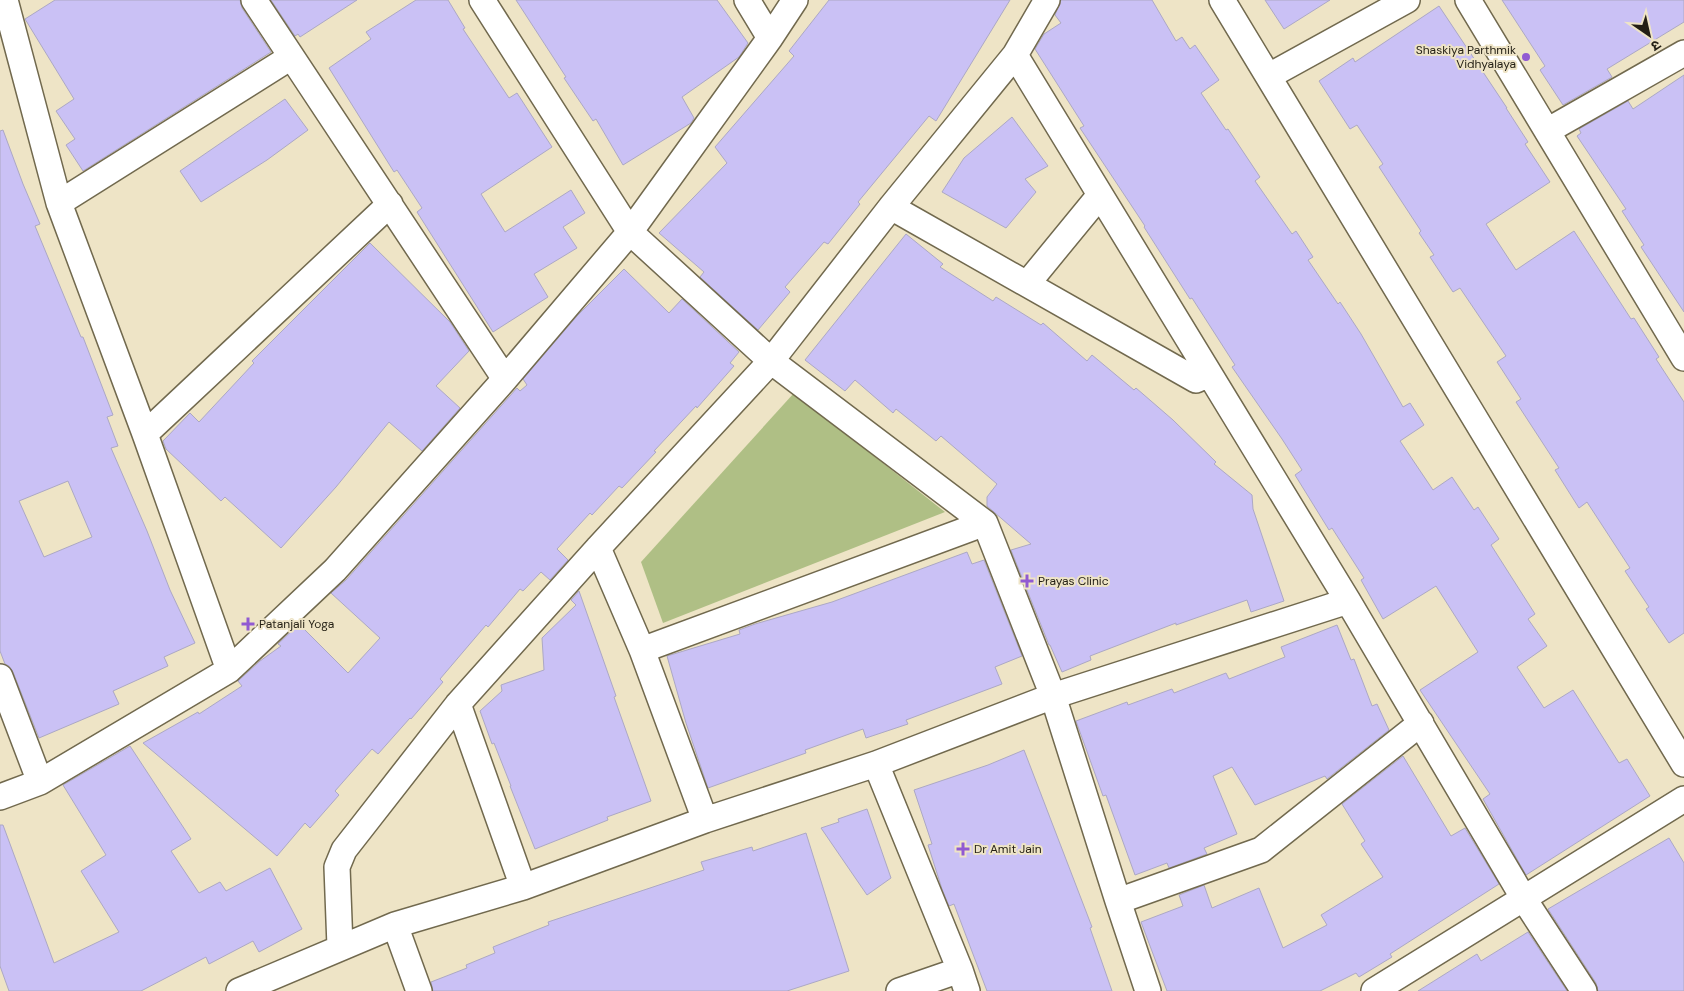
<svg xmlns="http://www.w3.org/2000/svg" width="1684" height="991" viewBox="0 0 1684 991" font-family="'DM Sans','Noto Sans Devanagari',sans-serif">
<rect width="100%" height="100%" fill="#eee4c6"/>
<path fill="#afbf85" d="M 794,393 L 945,512 L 663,623 L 641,562 Z"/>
<path fill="#cac1f5" stroke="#aca8c4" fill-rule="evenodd" d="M 55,0 L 240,0 L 242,8 L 271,52 L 83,171 L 66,145 L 75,139 L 56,111 L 74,99 L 25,19 Z
M 271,0 L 357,0 L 300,37 L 298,34 L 295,36 Z
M 416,0 L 448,0 L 465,28 L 463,29 L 509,98 L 517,93 L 552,147 L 481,194 L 505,232 L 571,190 L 585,213 L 563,227 L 577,248 L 534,274 L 548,297 L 493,332 L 417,212 L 422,208 L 397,170 L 394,172 L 329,68 L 371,39 L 366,32 Z
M 516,0 L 717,0 L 748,43 L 739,57 L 682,97 L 694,118 L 691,123 L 623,165 L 596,119 L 593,121 L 564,78 L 566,77 Z
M 829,0 L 1010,0 L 936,121 L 929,116 L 858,202 L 860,204 L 828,244 L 824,242 L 785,287 L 790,292 L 758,330 L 700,277 L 704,272 L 659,233 L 727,163 L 715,147 L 794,56 L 789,51 Z
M 1061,0 L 1152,0 L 1176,41 L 1182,37 L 1190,49 L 1195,45 L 1219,80 L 1201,93 L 1226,130 L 1228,129 L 1260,177 L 1255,181 L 1292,234 L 1296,231 L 1313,257 L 1308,260 L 1338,304 L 1340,302 L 1361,334 L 1403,407 L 1410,403 L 1424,425 L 1400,441 L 1433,490 L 1452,477 L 1474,510 L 1478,507 L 1499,539 L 1491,545 L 1535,614 L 1528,619 L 1547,646 L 1517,667 L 1544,708 L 1573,690 L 1619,763 L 1627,759 L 1650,796 L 1526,875 L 1483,799 L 1490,794 L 1420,690 L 1478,652 L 1436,586 L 1383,619 L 1361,580 L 1364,578 L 1332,528 L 1329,530 L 1295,475 L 1302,470 L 1282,439 L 1232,367 L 1235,365 L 1192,298 L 1190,299 L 1144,227 L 1145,226 L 1080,128 L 1084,126 L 1035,49 L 1044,34 L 1061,23 L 1055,15 Z
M 1265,0 L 1330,0 L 1284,29 Z
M 1502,0 L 1684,0 L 1684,22 L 1607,69 L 1612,77 L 1563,105 L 1540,70 L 1545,66 Z
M 1439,6 L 1507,108 L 1506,108 L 1528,142 L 1525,144 L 1550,182 L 1486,224 L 1516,270 L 1574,231 L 1631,319 L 1634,318 L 1659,357 L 1656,359 L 1684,402 L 1684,633 L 1669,643 L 1646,609 L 1649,607 L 1625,571 L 1630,568 L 1587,502 L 1579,508 L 1555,470 L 1559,468 L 1516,402 L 1521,399 L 1497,362 L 1506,356 L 1460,288 L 1453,292 L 1430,257 L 1434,255 L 1419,233 L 1421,231 L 1379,167 L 1383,164 L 1357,125 L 1350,129 L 1319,81 L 1353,58 L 1355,62 Z
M 1684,75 L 1684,312 L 1641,247 L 1644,245 L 1622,211 L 1626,209 L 1577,136 L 1581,133 L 1579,129 L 1628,101 L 1633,109 Z
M 285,99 L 308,130 L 267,160 L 201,202 L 180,171 Z
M 1012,117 L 1048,166 L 1025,179 L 1036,192 L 1006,228 L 942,192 L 964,158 Z
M 3,130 L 23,184 L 40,224 L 35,226 L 81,337 L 83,337 L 113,415 L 107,417 L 118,446 L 111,448 L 147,531 L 170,590 L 195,643 L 164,657 L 168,666 L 113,691 L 119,704 L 39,738 L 13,672 L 9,666 L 5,664 L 0,651 L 0,131 ZM 68,481 L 92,537 L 44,557 L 19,501 Z
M 906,234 L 943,264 L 940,267 L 993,301 L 996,297 L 1041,325 L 1043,323 L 1087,361 L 1092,355 L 1134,390 L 1136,388 L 1173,420 L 1216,462 L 1214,464 L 1252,495 L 1253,509 L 1284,601 L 1251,612 L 1247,600 L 1176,625 L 1176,623 L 1090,656 L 1091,660 L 1062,672 L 1050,645 L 1049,645 L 1011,550 L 1031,544 L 987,506 L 987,497 L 997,484 L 941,436 L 936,441 L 896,409 L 893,413 L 855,380 L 845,391 L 805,360 Z
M 370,243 L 450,322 L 469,351 L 436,386 L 460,408 L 422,451 L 389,422 L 336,487 L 281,548 L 225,497 L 221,501 L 166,449 L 163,441 L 190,413 L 199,422 L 254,363 L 252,361 Z
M 624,269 L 669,313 L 682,299 L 739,352 L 730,363 L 734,366 L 697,408 L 696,406 L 654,451 L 656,452 L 622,488 L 619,486 L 592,515 L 590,513 L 557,549 L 568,560 L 550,580 L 541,572 L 523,591 L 520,589 L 488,627 L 486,625 L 440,679 L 443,682 L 411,719 L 410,718 L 378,754 L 372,749 L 335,791 L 339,795 L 310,828 L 305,823 L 277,856 L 143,743 L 198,712 L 199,714 L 242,686 L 238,681 L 260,661 L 281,646 L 278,644 L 299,624 L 348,673 L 380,638 L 331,593 L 346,580 L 517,388 L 520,391 L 527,385 L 523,379 L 577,316 Z
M 967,552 L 972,564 L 984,560 L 1022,656 L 995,667 L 1002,684 L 906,720 L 908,724 L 866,738 L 863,729 L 805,750 L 806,753 L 708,788 L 686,723 L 667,656 L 740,634 L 739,630 L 755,624 L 832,602 Z
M 579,591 L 616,696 L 614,697 L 651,801 L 607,817 L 608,820 L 535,849 L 510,786 L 511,786 L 494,743 L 492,744 L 480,711 L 502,691 L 501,685 L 544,670 L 542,638 L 576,605 L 571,600 Z
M 1337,625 L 1351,660 L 1354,659 L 1372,706 L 1377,704 L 1389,730 L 1327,779 L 1325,776 L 1255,805 L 1232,767 L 1213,776 L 1237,834 L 1204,848 L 1207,854 L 1169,868 L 1167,863 L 1135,875 L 1106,795 L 1103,796 L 1076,721 L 1127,702 L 1128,705 L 1172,689 L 1174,693 L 1226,673 L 1229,679 L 1285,657 L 1281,647 Z
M 130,746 L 191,839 L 171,851 L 199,893 L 220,882 L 226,891 L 270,868 L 302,929 L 259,952 L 253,941 L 209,964 L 206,957 L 141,991 L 9,991 L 0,966 L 0,825 L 3,825 L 54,963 L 119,932 L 81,871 L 106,855 L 63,785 Z
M 1024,750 L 1092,927 L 1090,928 L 1112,991 L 987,991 L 954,904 L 949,906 L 942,889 L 928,845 L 932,844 L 914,790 L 988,765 Z
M 1403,756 L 1451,836 L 1465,828 L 1499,884 L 1390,954 L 1392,957 L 1359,977 L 1356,973 L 1320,991 L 1167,991 L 1141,922 L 1183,906 L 1179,895 L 1204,885 L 1212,908 L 1259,888 L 1283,948 L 1327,925 L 1321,915 L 1383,877 L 1361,844 L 1365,841 L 1342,804 Z
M 867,809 L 891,878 L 867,895 L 821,828 L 839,822 L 838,819 Z
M 806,833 L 849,971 L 787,991 L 433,991 L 431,982 L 467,968 L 466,965 L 495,953 L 493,947 L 549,925 L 548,922 L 704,870 L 701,862 L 752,847 L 753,851 Z
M 1669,838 L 1684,863 L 1684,991 L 1598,991 L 1596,983 L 1548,909 Z
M 1528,932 L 1567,991 L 1418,991 L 1477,954 L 1481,961 Z"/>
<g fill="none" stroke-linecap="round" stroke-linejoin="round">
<defs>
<path id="street" d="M 5,0 L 59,203 L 145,434 L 229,670
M 254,0 L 505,379
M 482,0 L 630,232 L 771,361 L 985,523 L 1053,696 L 1118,901 L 1148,991
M 747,0 L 770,38
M 1222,0 L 1684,764
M 1468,0 L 1684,358
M 1015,55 L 1348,601 L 1524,899 L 1584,991
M 1269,76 L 1407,0
M 1547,131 L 1684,53
M 59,203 L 291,57
M 891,207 L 1196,380 L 1209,374
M 1027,284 L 1100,195
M 145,434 L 390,204
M 598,548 L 642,650 L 705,820
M 642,650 L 985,523
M 0,677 L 40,782
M 458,704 L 523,887
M 876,764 L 960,970 L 967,991
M 0,797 L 40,782 L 229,670 L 335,570 L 505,379 L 630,232 L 770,38 L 795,0
M 1118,901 L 1261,850 L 1421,723
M 395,925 L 419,991
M 340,947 L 337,867 L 344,850 L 458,704 L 598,548 L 771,361 L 891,207 L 1015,55 L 1047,0
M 239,991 L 395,925 L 523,887 L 705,820 L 876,764 L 1053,696 L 1348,601
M 899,991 L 960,970
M 1374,991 L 1684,799"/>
</defs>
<use href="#street" stroke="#71694e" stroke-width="28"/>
<use href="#street" stroke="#fff" stroke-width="25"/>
</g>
<g fill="#915ad2" stroke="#eee4c6" stroke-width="2">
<circle cx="1526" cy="57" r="5"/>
<path d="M1024.5 573.5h5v5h5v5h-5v5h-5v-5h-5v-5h5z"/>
<path d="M245.5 616.5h5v5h5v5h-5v5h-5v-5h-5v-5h5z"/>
<path d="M960.5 841.5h5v5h5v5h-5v5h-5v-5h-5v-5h5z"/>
</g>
<g text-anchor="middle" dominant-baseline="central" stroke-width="4" stroke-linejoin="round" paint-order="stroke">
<g font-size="12" fill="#231f14" stroke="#eee4c6" text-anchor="start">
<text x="1516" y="50" text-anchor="end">Shaskiya Parthmik<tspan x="1516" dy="14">Vidhyalaya</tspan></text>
<text x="1038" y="581">Prayas Clinic</text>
<text x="259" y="624">Patanjali Yoga</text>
<text x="974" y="849">Dr Amit Jain</text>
</g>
</g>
<g transform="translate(1649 35) rotate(146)" stroke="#eee4c6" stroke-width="4" paint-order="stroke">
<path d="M0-4L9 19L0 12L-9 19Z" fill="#231f14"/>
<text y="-8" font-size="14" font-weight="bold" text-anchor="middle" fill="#231f14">उ</text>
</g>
</svg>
